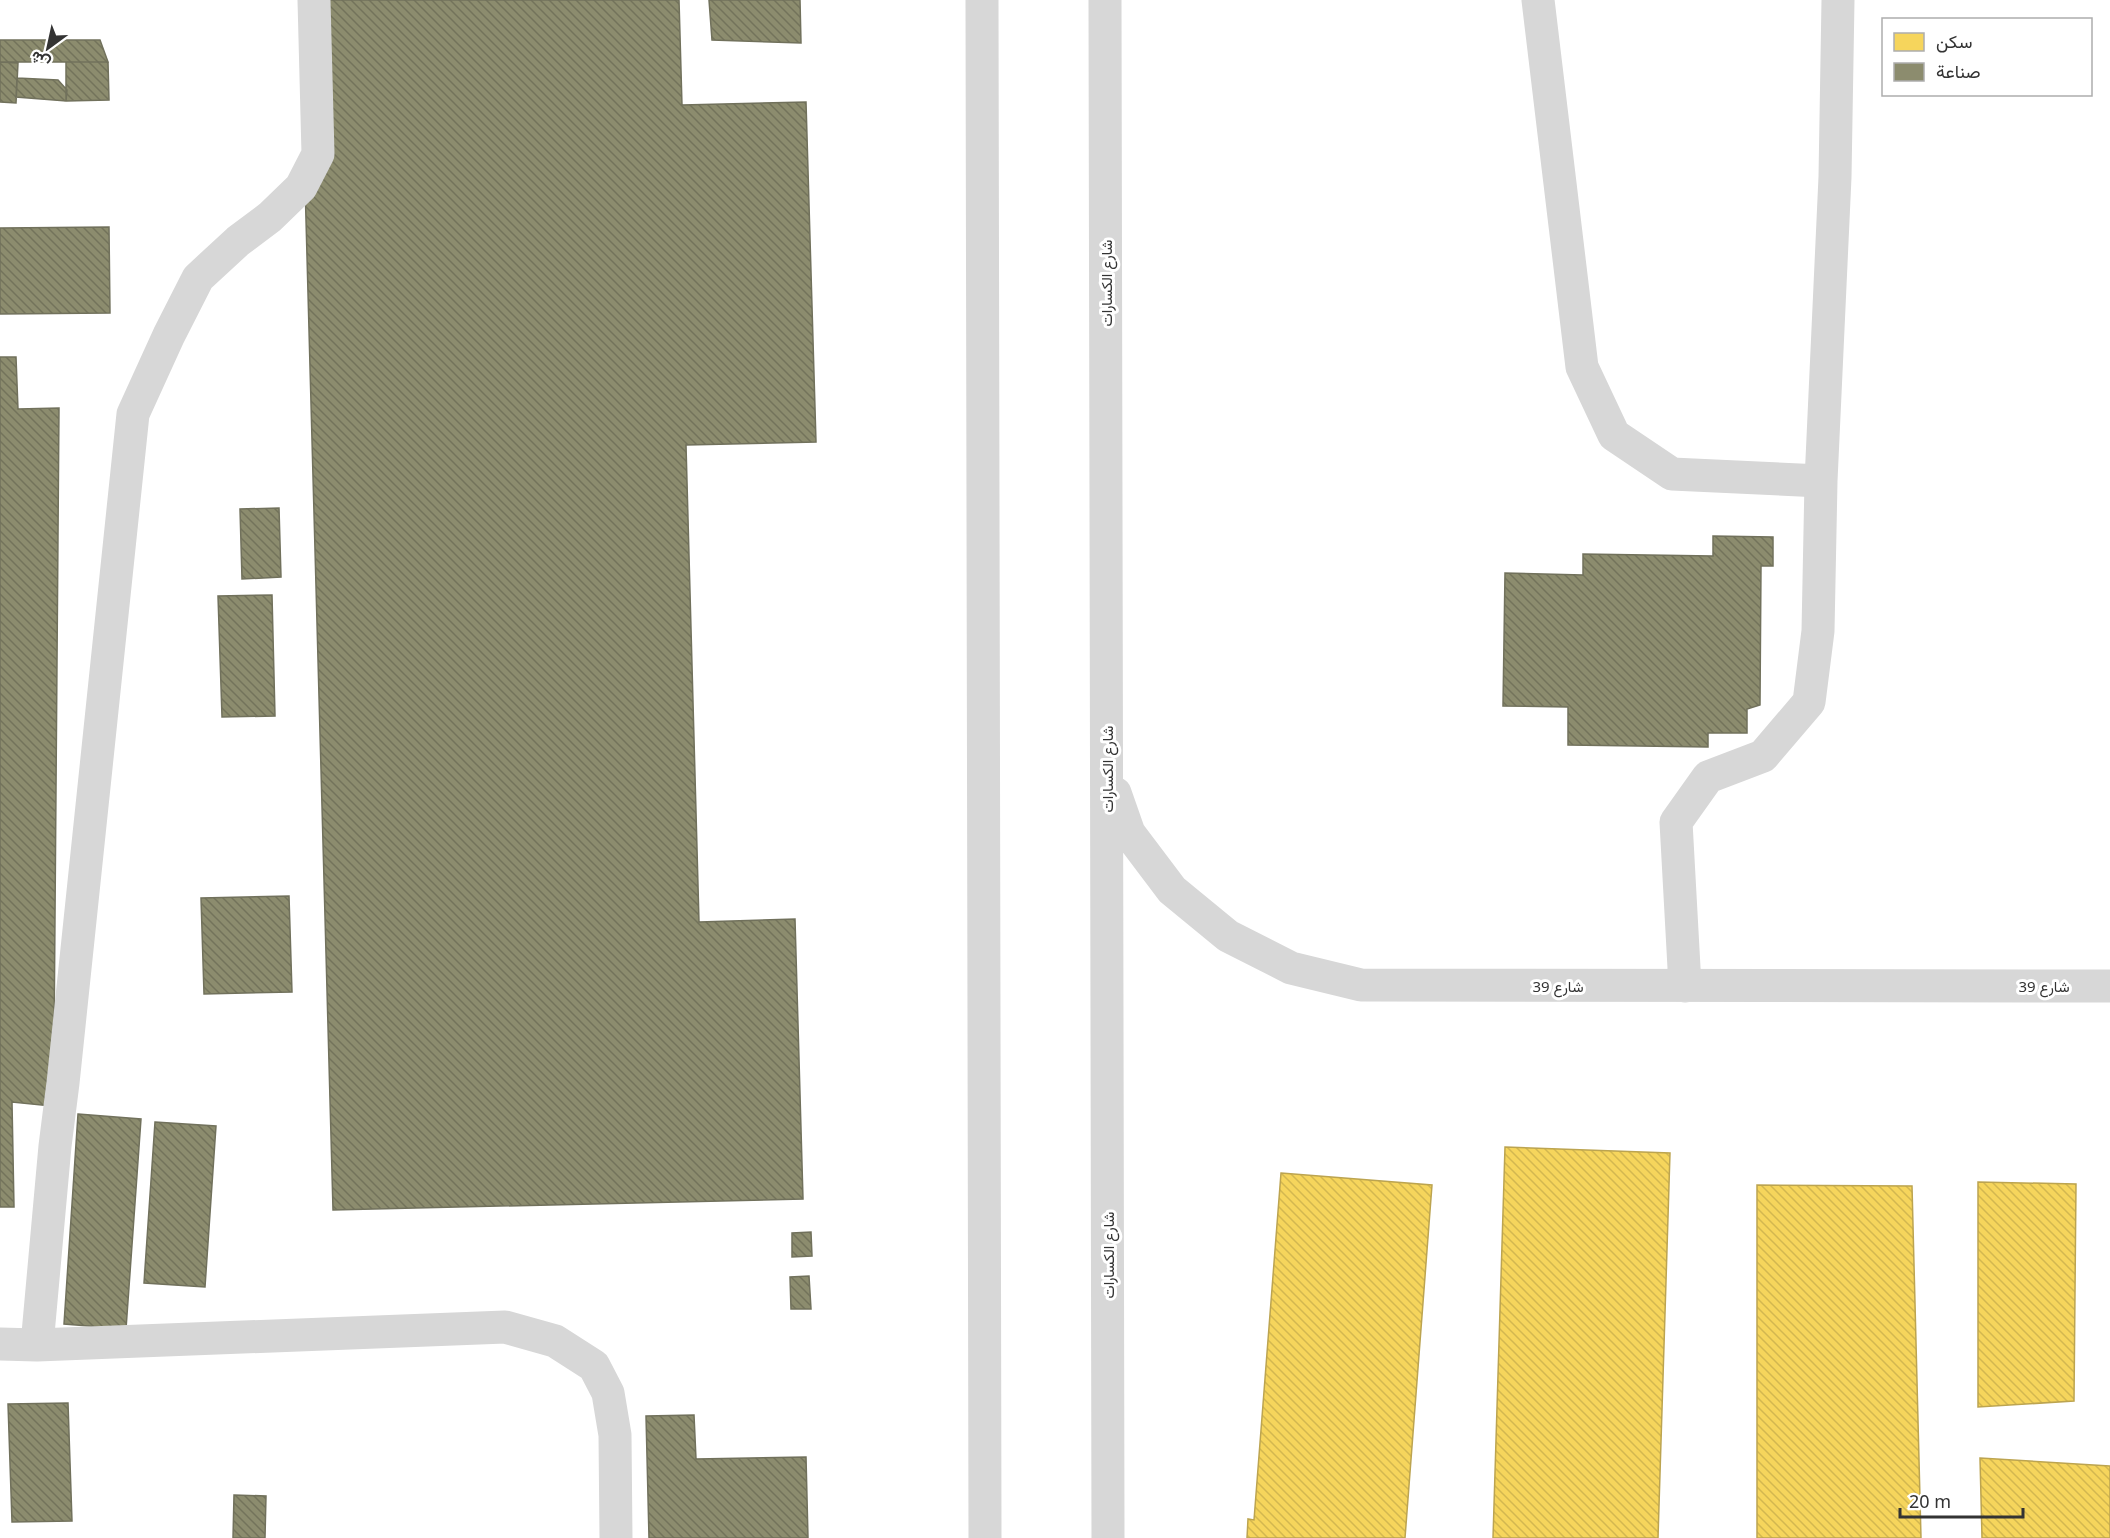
<svg xmlns="http://www.w3.org/2000/svg" width="2110" height="1538" viewBox="0 0 2110 1538" font-family="'Noto Sans',Vazirmatn,sans-serif">
<defs>
<pattern id="homes-back-hatch" width="6" height="6" patternUnits="userSpaceOnUse" patternTransform="scale(1.5)"><rect width="6" height="6" fill="#f6d55c"/><path d="M-1 5l2 2M0 0l6 6M5-1l2 2" fill="none" stroke="#d3b750"/></pattern>
<pattern id="industry-back-hatch" width="6" height="6" patternUnits="userSpaceOnUse" patternTransform="scale(1.5)"><rect width="6" height="6" fill="#8c8c6e"/><path d="M-1 5l2 2M0 0l6 6M5-1l2 2" fill="none" stroke="#73735b"/></pattern>
</defs>
<rect width="100%" height="100%" fill="#fff"/>
<path fill="url(#homes-back-hatch)" stroke="#bca450" stroke-width="1.5" d="M 1505,1147 L 1670,1153 L 1658,1538 L 1493,1538 Z
M 1281,1173 L 1432,1185 L 1405,1538 L 1247,1538 L 1248,1519 L 1254,1520 Z
M 1978,1182 L 2076,1184 L 2074,1401 L 1978,1407 Z
M 1757,1185 L 1912,1186 L 1921,1538 L 1757,1538 Z
M 1980,1458 L 2110,1466 L 2110,1538 L 1982,1538 Z"/>
<path fill="url(#industry-back-hatch)" stroke="#71715c" stroke-width="1.5" d="M 300,0 L 679,0 L 682,105 L 806,102 L 816,442 L 686,445 L 699,922 L 795,919 L 803,1199 L 333,1210 Z
M 709,0 L 800,0 L 801,43 L 712,40 Z
M 0,40 L 100,40 L 108,62 L 0,62 Z
M 0,62 L 18,63 L 16,103 L 0,102 Z
M 66,62 L 108,62 L 109,100 L 66,101 Z
M 17,78 L 58,80 L 67,90 L 66,101 L 16,97 Z
M 109,227 L 110,313 L 0,314 L 0,228 Z
M 0,357 L 16,357 L 18,409 L 59,408 L 54,1044 L 51,1106 L 12,1102 L 14,1207 L 0,1207 Z
M 279,508 L 281,577 L 242,579 L 240,509 Z
M 1713,536 L 1773,537 L 1773,566 L 1761,566 L 1760,705 L 1747,709 L 1747,733 L 1708,733 L 1708,747 L 1568,745 L 1568,707 L 1503,706 L 1505,573 L 1583,575 L 1583,554 L 1713,556 Z
M 272,595 L 275,716 L 222,717 L 218,596 Z
M 289,896 L 292,992 L 204,994 L 201,898 Z
M 78,1114 L 141,1119 L 126,1329 L 64,1324 Z
M 155,1122 L 216,1126 L 205,1287 L 144,1283 Z
M 811,1232 L 812,1256 L 792,1257 L 792,1233 Z
M 809,1276 L 811,1309 L 791,1309 L 790,1277 Z
M 68,1403 L 72,1521 L 12,1522 L 8,1404 Z
M 694,1415 L 696,1459 L 806,1457 L 808,1538 L 649,1538 L 646,1416 Z
M 234,1495 L 266,1496 L 265,1538 L 233,1538 Z"/>
<g fill="none" stroke-linecap="round" stroke-linejoin="round">
<path stroke="#d7d7d7" stroke-width="33" d="M 982,0 L 985,1538
M 1105,0 L 1108,1538
M 1538,0 L 1582,367 L 1614,435 L 1672,474 L 1821,481
M 1115,793 L 1129,833 L 1172,890 L 1228,936 L 1291,968 L 1361,985 L 2110,986
M 1685,986 L 1676,822 L 1708,777 L 1763,756 L 1809,702 L 1818,631 L 1821,481 L 1835,177 L 1838,0
M 0,1344 L 37,1345 L 505,1327 L 555,1341 L 594,1366 L 608,1393 L 615,1435 L 616,1538
M 37,1345 L 55,1146 L 63,1083 L 133,414 L 169,335 L 198,278 L 238,241 L 270,217 L 301,187 L 318,154 L 314,0"/>
</g>
<g text-anchor="middle" dominant-baseline="central" stroke-width="6" stroke-linejoin="round" paint-order="stroke">
<g font-size="15" fill="#333" stroke="#fff">
<text transform="translate(1106 283) rotate(-90)">شارع الكسارات</text>
<text transform="translate(1107 769) rotate(-90)">شارع الكسارات</text>
<text x="1558" y="986">شارع 39</text>
<text x="2044" y="986">شارع 39</text>
<text transform="translate(1108 1255) rotate(-90)">شارع الكسارات</text>
</g>
</g>
<rect x="1882" y="18" width="210" height="78" fill="#ffffff" stroke="#adadad" stroke-width="1.5"/>
<rect x="1894" y="33" width="30" height="18" fill="#f6d55c" stroke="#adadad" stroke-width="1.5"/>
<text x="1936" y="48" font-size="18" fill="#333333">سكن</text>
<rect x="1894" y="63" width="30" height="18" fill="#8c8c6e" stroke="#adadad" stroke-width="1.5"/>
<text x="1936" y="78" font-size="18" fill="#333333">صناعة</text>
<g transform="translate(48 48) rotate(213)" stroke="#ffffff" stroke-width="4.5" paint-order="stroke">
<path d="M0-4.5L10 22L0 15L-10 22Z" fill="#333333"/>
<text y="-9" font-size="16" font-weight="bold" text-anchor="middle" fill="#333333">ش</text>
</g>
<path d="M1900 1508v9h123v-9" fill="none" stroke="#333333" stroke-width="3"/>
<text x="1909" y="1508" font-size="18" fill="#333333" stroke="#ffffff" stroke-width="4.5" paint-order="stroke">20 m</text>
</svg>
